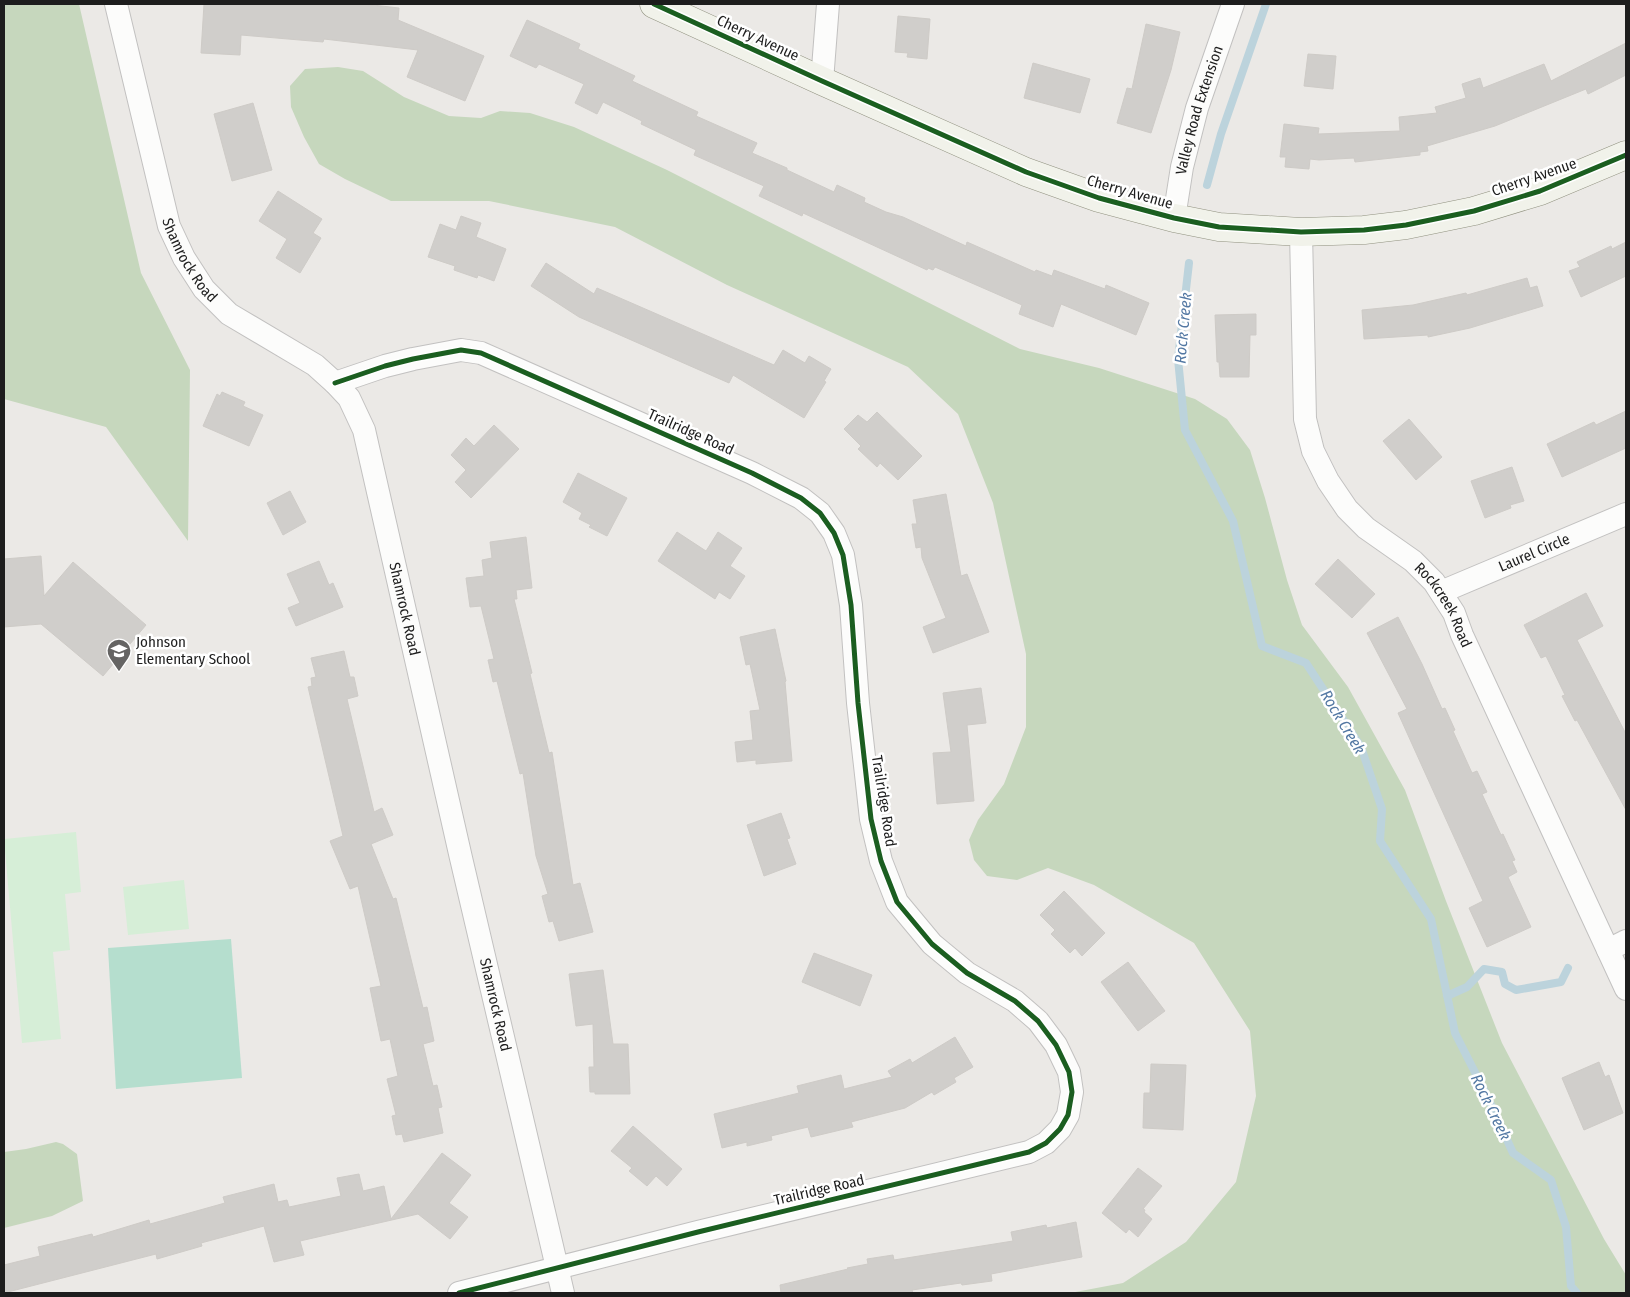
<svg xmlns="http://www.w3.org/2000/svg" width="1630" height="1297" viewBox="0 0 1630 1297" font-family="'Fira Sans Condensed',sans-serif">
<rect width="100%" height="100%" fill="#ebe9e6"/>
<path fill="#c6d7bd" d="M 4,4 L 79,4 L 141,273 L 190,370 L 188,541 L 106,427 L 4,399 Z
M 338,67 L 363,71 L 404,97 L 449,116 L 481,118 L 500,111 L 530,113 L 574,127 L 667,170 L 1020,349 L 1099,368 L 1195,399 L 1227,419 L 1250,450 L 1265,498 L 1287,580 L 1302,625 L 1348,687 L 1405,790 L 1446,901 L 1502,1043 L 1604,1239 L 1626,1275 L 1626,1293 L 1070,1293 L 1123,1283 L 1186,1242 L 1236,1182 L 1256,1096 L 1250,1031 L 1194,943 L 1094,885 L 1048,868 L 1017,880 L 987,876 L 974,860 L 969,840 L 978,820 L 1004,784 L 1026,727 L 1026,654 L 993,503 L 958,414 L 908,367 L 727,285 L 615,227 L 489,201 L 391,201 L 345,179 L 319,164 L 304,137 L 291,107 L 290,86 L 305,69 Z
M 56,1142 L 63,1144 L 77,1154 L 83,1201 L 52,1216 L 4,1228 L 4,1152 L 26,1149 Z"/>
<path fill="#d6eed7" d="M 76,832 L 81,892 L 65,894 L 70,950 L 53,952 L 61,1039 L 22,1043 L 4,839 Z
M 184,880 L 189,929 L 128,935 L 123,887 Z"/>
<path fill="#b5dece" d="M 231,939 L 242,1078 L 116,1089 L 108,948 Z"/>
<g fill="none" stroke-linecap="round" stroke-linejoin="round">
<path stroke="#bcd3dc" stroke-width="8" d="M 1207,185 L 1221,134 L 1266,4
M 1189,263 L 1178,359 L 1185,430 L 1233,521 L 1262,646 L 1306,663 L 1361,747 L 1382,809 L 1380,841 L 1431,919 L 1455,1033 L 1487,1096 L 1513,1153 L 1551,1180 L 1566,1227 L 1571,1286 L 1577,1293
M 1447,996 L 1467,987 L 1484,969 L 1502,972 L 1505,984 L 1516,990 L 1561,982 L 1568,968"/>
</g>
<path fill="#d0cecb" stroke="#cecbc7" d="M 204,4 L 364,4 L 399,8 L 398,20 L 484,56 L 465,101 L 407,77 L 418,50 L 324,39 L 323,42 L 241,35 L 240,55 L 201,53 Z
M 898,16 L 930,19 L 927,59 L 907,57 L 908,53 L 895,52 Z
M 527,20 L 580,44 L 578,49 L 635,76 L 632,81 L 698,112 L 696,116 L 757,143 L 752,153 L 787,168 L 787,170 L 834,192 L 837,185 L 865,198 L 864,202 L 886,212 L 903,217 L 966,246 L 967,242 L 1035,272 L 1036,270 L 1052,276 L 1054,270 L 1105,289 L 1106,285 L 1149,303 L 1136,335 L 1061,304 L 1053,327 L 1019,314 L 1022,305 L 935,267 L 933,270 L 928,268 L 927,270 L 803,213 L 802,216 L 759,196 L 764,186 L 694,155 L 696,150 L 641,124 L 642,121 L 603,102 L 597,114 L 575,103 L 584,84 L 539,64 L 536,68 L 510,56 Z
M 1146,24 L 1180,32 L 1171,70 L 1151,133 L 1117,123 L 1127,88 L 1132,89 Z
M 1626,43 L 1626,75 L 1588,94 L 1586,89 L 1495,126 L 1427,146 L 1428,151 L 1420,152 L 1420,155 L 1355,162 L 1354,158 L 1319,160 L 1310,159 L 1309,169 L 1285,167 L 1286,157 L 1280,157 L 1284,124 L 1319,128 L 1318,134 L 1400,131 L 1399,117 L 1437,113 L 1435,107 L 1466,98 L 1462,84 L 1480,78 L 1483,88 L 1544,64 L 1551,81 Z
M 1308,54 L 1336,56 L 1333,89 L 1304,86 Z
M 1033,63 L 1090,79 L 1080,113 L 1024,98 Z
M 253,103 L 272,170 L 232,181 L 214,114 Z
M 278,191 L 322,219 L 313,233 L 321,238 L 300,273 L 276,258 L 287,239 L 259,221 Z
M 461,216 L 481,223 L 476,237 L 506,249 L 494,281 L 478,275 L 477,278 L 454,270 L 455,266 L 428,257 L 440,224 L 456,230 Z
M 1626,242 L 1626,276 L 1581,297 L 1569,271 L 1580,267 L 1577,262 L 1611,246 L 1612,249 Z
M 546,263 L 594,294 L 597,288 L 774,365 L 783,350 L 805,363 L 809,356 L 831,369 L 824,381 L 826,382 L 804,418 L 733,375 L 729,383 L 579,317 L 531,286 Z
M 1527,278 L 1530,288 L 1537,286 L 1543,306 L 1470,328 L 1428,337 L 1428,335 L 1364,339 L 1362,310 L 1413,305 L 1466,293 L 1467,295 Z
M 1256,314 L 1256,335 L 1250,335 L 1249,377 L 1220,377 L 1219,362 L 1217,362 L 1215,315 Z
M 222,392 L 245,402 L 243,406 L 263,415 L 249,446 L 203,426 L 217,394 L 220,396 Z
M 1626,411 L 1626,448 L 1562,477 L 1547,444 L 1594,422 L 1596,425 Z
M 877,412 L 922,456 L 898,480 L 880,463 L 877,467 L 858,449 L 861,446 L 844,429 L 858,415 L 867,422 Z
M 1409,419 L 1442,457 L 1416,480 L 1383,441 Z
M 494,425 L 519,449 L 471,498 L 455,482 L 466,470 L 451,455 L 466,438 L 474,446 Z
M 1512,467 L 1524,501 L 1510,505 L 1511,508 L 1485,518 L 1471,481 Z
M 578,473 L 627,498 L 607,536 L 589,527 L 591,525 L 579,519 L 582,513 L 563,502 Z
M 290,491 L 306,522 L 283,535 L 267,503 Z
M 946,494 L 961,576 L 967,574 L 989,632 L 933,653 L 923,627 L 946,618 L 922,558 L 921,547 L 916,548 L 912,524 L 917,524 L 913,500 Z
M 677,532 L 706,551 L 718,532 L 742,548 L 730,566 L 745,576 L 730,599 L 719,592 L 715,599 L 658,561 Z
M 526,537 L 532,588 L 516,590 L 517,599 L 514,599 L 532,673 L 530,674 L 549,753 L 552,752 L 573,885 L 580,883 L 593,932 L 559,941 L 553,921 L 549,922 L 542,896 L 548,894 L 536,856 L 523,773 L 520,774 L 497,681 L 493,682 L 488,660 L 494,659 L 481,606 L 470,607 L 466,578 L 484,576 L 482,560 L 492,558 L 490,542 Z
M 41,556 L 44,596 L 73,562 L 146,625 L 103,676 L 41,624 L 4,627 L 4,559 Z
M 1338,559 L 1375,594 L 1352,618 L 1315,584 Z
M 319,561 L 329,585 L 333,583 L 343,607 L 296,626 L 288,608 L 300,603 L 287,574 Z
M 1586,593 L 1603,626 L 1577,640 L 1626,734 L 1626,810 L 1577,720 L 1575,721 L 1562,696 L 1565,695 L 1546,656 L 1541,658 L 1524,625 Z
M 1398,617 L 1422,664 L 1442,709 L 1445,708 L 1455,730 L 1453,731 L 1472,773 L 1477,771 L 1487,792 L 1482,794 L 1501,835 L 1503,834 L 1515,860 L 1512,861 L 1517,872 L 1508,877 L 1531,927 L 1487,947 L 1469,908 L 1483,901 L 1398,713 L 1407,709 L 1367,633 Z
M 775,629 L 786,681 L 785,682 L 792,761 L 756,764 L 756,760 L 737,762 L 735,742 L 753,740 L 750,711 L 760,710 L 750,664 L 746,665 L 740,637 Z
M 344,651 L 350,677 L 354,677 L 358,696 L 347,699 L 374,812 L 382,808 L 393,835 L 371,844 L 393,899 L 396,898 L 423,1008 L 427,1007 L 434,1041 L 423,1044 L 433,1086 L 437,1085 L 442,1107 L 438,1108 L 443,1133 L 404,1142 L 402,1134 L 396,1135 L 392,1116 L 396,1115 L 387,1079 L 398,1076 L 390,1039 L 381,1041 L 370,988 L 381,986 L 358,886 L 350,889 L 330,841 L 343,836 L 308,687 L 312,686 L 311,678 L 316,677 L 311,658 Z
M 981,688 L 986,723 L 967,725 L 974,801 L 937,804 L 933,753 L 951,752 L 943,693 Z
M 781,813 L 790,838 L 787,839 L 796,864 L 764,876 L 747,825 Z
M 1064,891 L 1105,933 L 1082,956 L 1075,948 L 1070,953 L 1051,934 L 1055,930 L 1040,915 Z
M 814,953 L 872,975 L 860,1006 L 802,982 Z
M 1128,962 L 1165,1011 L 1138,1031 L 1101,982 Z
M 603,970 L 613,1044 L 628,1044 L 630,1094 L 595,1094 L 595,1092 L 590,1092 L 589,1067 L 594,1067 L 593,1024 L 576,1026 L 569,974 Z
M 955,1037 L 973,1067 L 954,1078 L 956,1082 L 934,1095 L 932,1092 L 905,1108 L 851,1122 L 853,1127 L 811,1137 L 808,1127 L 771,1136 L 772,1140 L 747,1146 L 747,1142 L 722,1148 L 714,1114 L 799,1093 L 797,1086 L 841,1075 L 844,1089 L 892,1077 L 888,1071 L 910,1059 L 912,1063 Z
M 1599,1062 L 1605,1077 L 1609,1075 L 1623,1113 L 1584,1130 L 1562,1078 Z
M 1151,1064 L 1186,1065 L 1183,1130 L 1143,1128 L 1144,1093 L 1150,1093 Z
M 633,1126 L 682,1169 L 667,1186 L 656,1176 L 647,1186 L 629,1171 L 632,1168 L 611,1151 Z
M 442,1153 L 471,1175 L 449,1203 L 468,1217 L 450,1239 L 418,1214 L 300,1241 L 304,1255 L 274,1262 L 264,1226 L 201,1243 L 202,1246 L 157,1259 L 156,1254 L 4,1293 L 4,1265 L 40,1256 L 38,1247 L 92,1234 L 93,1237 L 149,1220 L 150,1224 L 225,1203 L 223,1197 L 274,1184 L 278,1202 L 287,1200 L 289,1207 L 341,1196 L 337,1178 L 359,1174 L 363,1191 L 384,1186 L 391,1219 Z
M 1138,1168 L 1162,1186 L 1143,1209 L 1145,1210 L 1144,1212 L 1152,1219 L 1138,1237 L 1129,1229 L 1126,1233 L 1102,1213 Z
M 1076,1222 L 1082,1257 L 991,1274 L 992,1281 L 962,1285 L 961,1283 L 912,1290 L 913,1293 L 781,1293 L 780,1285 L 848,1269 L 847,1268 L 868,1264 L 867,1259 L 893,1255 L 894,1260 L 1013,1241 L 1011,1232 L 1046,1225 L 1047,1228 Z"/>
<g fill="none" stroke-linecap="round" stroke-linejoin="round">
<defs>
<g id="street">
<path id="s1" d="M 116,4 L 169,226 L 184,258 L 204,289 L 229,314 L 315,365 L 335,383 L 349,398 L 364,430 L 461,858 L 563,1293"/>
<path d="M 822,81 L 828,4"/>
<path id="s2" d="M 1174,218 L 1182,167 L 1197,108 L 1233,4"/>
<path id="s3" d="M 1301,232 L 1305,419 L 1313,451 L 1328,481 L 1347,509 L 1366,528 L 1413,561 L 1434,582 L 1454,613 L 1462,635 L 1626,989"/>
<path d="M 335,383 L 385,366 L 413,359 L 461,350 L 481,353 L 752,473 L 801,498 L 820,513 L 834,533 L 843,555 L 851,605 L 858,703 L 871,819 L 881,861 L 897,902 L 932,944 L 967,973 L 1015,1001 L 1038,1021 L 1056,1045 L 1069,1072 L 1072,1092 L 1068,1115 L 1060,1129 L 1046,1143 L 1029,1152 L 698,1232 L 459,1293"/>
<path id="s4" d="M 1441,592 L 1626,514"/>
<path d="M 1608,950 L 1626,941"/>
</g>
<path id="secondary" d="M 654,4 L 822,81 L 1026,172 L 1099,198 L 1174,218 L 1219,227 L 1301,232 L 1364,230 L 1406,225 L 1474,211 L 1540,191 L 1626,155"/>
</defs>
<use href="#street" stroke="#c2c1c0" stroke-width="24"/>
<use href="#secondary" stroke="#919280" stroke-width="29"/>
<use href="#street" stroke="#fcfcfb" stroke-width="22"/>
<use href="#secondary" stroke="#f1f2ea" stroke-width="28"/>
<defs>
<path id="cycleway" d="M 654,4 L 822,81 L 1026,172 L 1099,198 L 1174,218 L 1219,227 L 1301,232 L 1364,230 L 1406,225 L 1474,211 L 1540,191 L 1626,155
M 335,383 L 385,366 L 413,359 L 461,350 L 481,353 L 752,473 L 801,498 L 820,513 L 834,533 L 843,555 L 851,605 L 858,703 L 871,819 L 881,861 L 897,902 L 932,944 L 967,973 L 1015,1001 L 1038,1021 L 1056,1045 L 1069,1072 L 1072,1092 L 1068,1115 L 1060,1129 L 1046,1143 L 1029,1152 L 698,1232 L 459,1293"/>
</defs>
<use href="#cycleway" stroke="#fff" stroke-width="8"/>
<use href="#cycleway" stroke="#1b5e20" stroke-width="5"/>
</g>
<defs>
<symbol id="school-pin" viewBox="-11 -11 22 30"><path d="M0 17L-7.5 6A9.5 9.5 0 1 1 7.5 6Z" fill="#656463" stroke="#fff"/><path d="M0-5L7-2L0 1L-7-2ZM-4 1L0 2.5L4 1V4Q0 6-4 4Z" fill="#fff"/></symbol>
</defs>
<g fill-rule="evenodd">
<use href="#school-pin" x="105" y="637" width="28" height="38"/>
</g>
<g text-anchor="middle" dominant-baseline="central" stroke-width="5" stroke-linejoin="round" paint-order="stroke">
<g font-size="15" fill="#1d1d1d" stroke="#fff">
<text transform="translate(758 38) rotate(25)">Cherry Avenue</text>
<text stroke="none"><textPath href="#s2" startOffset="111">Valley Road Extension</textPath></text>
<text transform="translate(1534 177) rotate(-19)">Cherry Avenue</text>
<text transform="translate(1130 192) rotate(16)">Cherry Avenue</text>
<text stroke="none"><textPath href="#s1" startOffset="268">Shamrock Road</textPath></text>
<text transform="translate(691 432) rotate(24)">Trailridge Road</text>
<text stroke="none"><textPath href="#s4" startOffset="101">Laurel Circle</textPath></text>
<text stroke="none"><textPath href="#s3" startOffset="426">Rockcreek Road</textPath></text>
<text stroke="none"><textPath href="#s1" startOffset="702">Shamrock Road</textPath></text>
<text transform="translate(884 801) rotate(81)">Trailridge Road</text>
<text stroke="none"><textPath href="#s1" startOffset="1108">Shamrock Road</textPath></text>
<text transform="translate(819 1190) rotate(-13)">Trailridge Road</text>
</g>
<g font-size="15" fill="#1d1d1d" stroke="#fff" text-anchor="start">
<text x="136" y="642">Johnson<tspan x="136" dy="17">Elementary School</tspan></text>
</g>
<g font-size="16" font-style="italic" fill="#5378a3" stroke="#fff">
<text transform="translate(1183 328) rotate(-85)">Rock Creek</text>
<text transform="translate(1343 722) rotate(59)">Rock Creek</text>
<text transform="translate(1491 1107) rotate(64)">Rock Creek</text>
</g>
</g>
<rect width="1630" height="1297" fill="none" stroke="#1d1d1d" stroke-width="10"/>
</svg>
